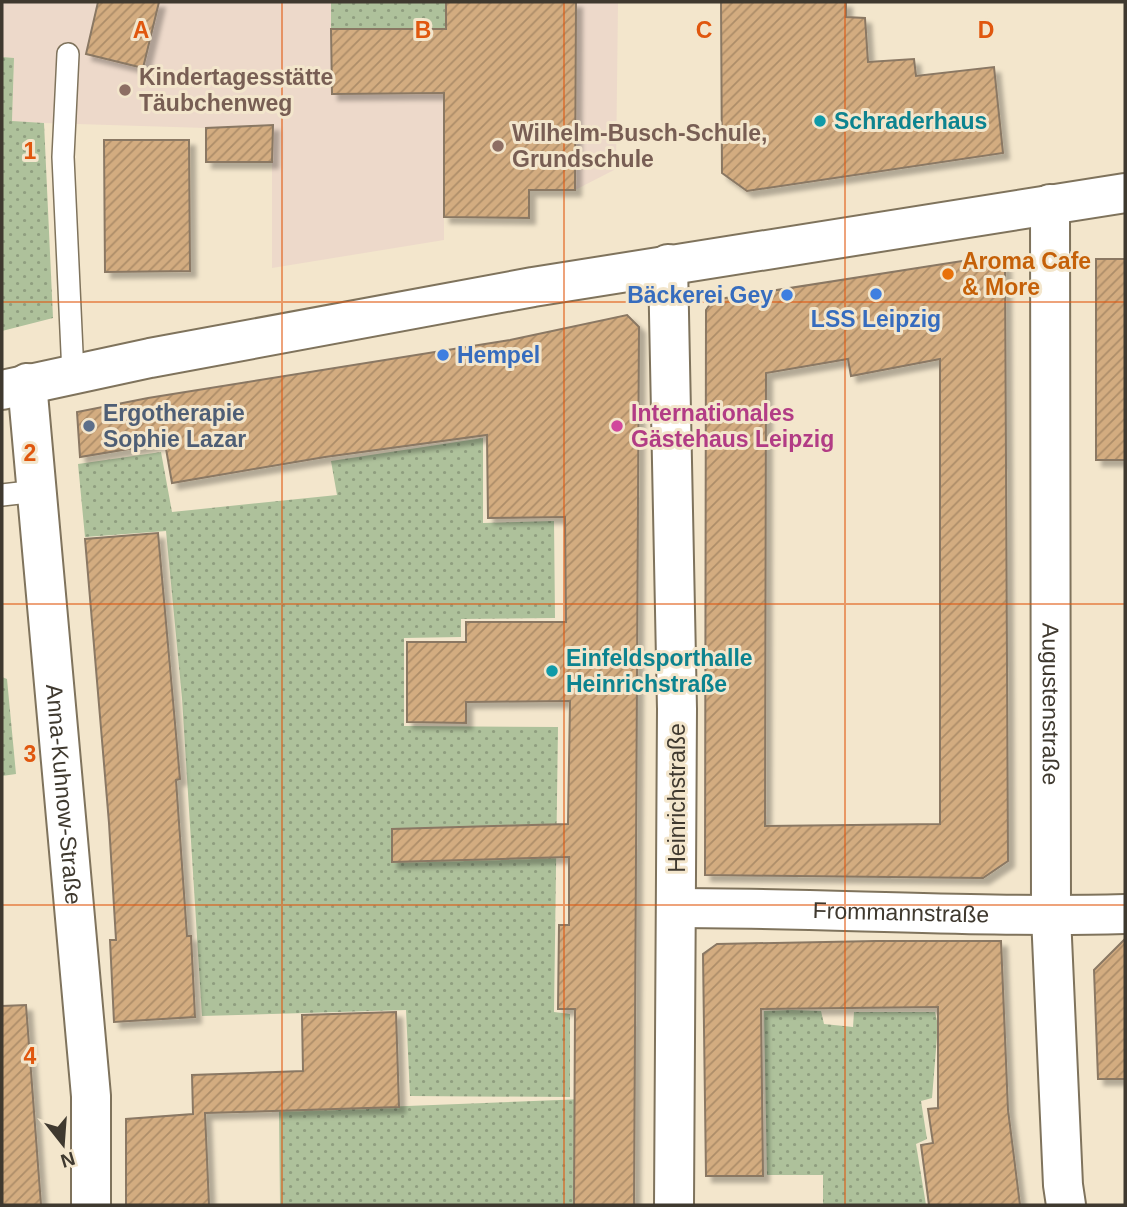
<svg xmlns="http://www.w3.org/2000/svg" width="1127" height="1207" viewBox="0 0 1127 1207" font-family="Helvetica,sans-serif">
<defs>
<pattern id="park-dots" width="8" height="8" patternUnits="userSpaceOnUse" patternTransform="scale(1.75)"><rect width="8" height="8" fill="#aec19b"/><path d="M2 2h.1M6 6h.1" fill="none" stroke="#8f9e7f" stroke-width="1.8" stroke-linecap="round"/></pattern>
<pattern id="building-hatch" width="6" height="6" patternUnits="userSpaceOnUse" patternTransform="scale(1.75)"><rect width="6" height="6" fill="#d3ac80"/><path d="M-1 1l2-2M0 6l6-6M5 7l2-2" fill="none" stroke="#ad8d69"/></pattern>
<filter id="shadow"><feDropShadow dx="6" dy="6" stdDeviation="2" flood-color="#0004"/></filter>
</defs>
<rect width="100%" height="100%" fill="#f3e6cc"/>
<path fill="#edd9ca" d="M 2,2 L 618,2 L 616,169 L 575,190 L 530,190 L 529,218 L 444,217 L 444,240 L 272,268 L 272,125 L 206,128 L 12,122 L 14,58 L 2,57 Z"/>
<path fill="url(#park-dots)" d="M 331,2 L 446,2 L 444,93 L 408,93 L 331,29 Z
M 2,57 L 14,58 L 12,121 L 44,123 L 53,318 L 2,331 Z
M 483,438 L 483,523 L 554,521 L 555,618 L 461,619 L 461,637 L 404,638 L 404,726 L 558,727 L 554,1012 L 570,1014 L 570,1097 L 410,1096 L 406,1010 L 202,1016 L 182,698 L 166,531 L 85,537 L 78,464 L 161,452 L 172,512 L 337,495 L 331,461 Z
M 2,677 L 7,679 L 16,774 L 2,776 Z
M 792,1010 L 821,1011 L 824,1024 L 853,1027 L 854,1012 L 935,1012 L 938,1025 L 932,1098 L 921,1101 L 927,1139 L 916,1144 L 926,1205 L 823,1205 L 823,1175 L 767,1175 L 764,1011 Z
M 635,1097 L 634,1205 L 280,1205 L 279,1111 Z"/>
<path fill="url(#building-hatch)" stroke="#8a7864" stroke-width="2" fill-rule="evenodd" filter="url(#shadow)" d="M 98,2 L 159,2 L 143,68 L 86,54 Z
M 446,2 L 576,2 L 575,190 L 529,190 L 529,218 L 444,217 L 444,93 L 332,94 L 331,29 L 446,29 Z
M 721,2 L 846,2 L 846,17 L 865,18 L 868,62 L 914,59 L 916,76 L 994,67 L 1003,153 L 747,191 L 722,173 Z
M 273,125 L 272,162 L 206,162 L 206,128 Z
M 104,140 L 189,140 L 190,271 L 105,272 Z
M 994,256 L 1005,266 L 1008,861 L 983,878 L 705,875 L 706,310 L 713,300 ZM 848,359 L 851,376 L 940,359 L 940,824 L 765,826 L 766,373 Z
M 1096,259 L 1125,259 L 1125,460 L 1096,460 Z
M 627,315 L 639,327 L 634,1205 L 574,1205 L 575,1009 L 558,1009 L 559,925 L 569,925 L 569,857 L 392,862 L 392,829 L 568,824 L 570,701 L 466,702 L 466,723 L 407,722 L 407,642 L 466,642 L 466,622 L 566,622 L 565,517 L 488,518 L 487,435 L 325,457 L 172,483 L 165,443 L 80,457 L 77,412 L 148,398 L 510,340 Z
M 158,533 L 180,779 L 176,780 L 187,936 L 191,936 L 195,1017 L 114,1022 L 110,940 L 116,940 L 109,823 L 85,539 Z
M 1125,939 L 1125,1079 L 1098,1079 L 1094,970 Z
M 876,941 L 1001,941 L 1008,1110 L 1020,1205 L 929,1205 L 921,1145 L 933,1143 L 928,1109 L 938,1108 L 938,1007 L 761,1009 L 763,1176 L 706,1176 L 703,954 L 717,944 Z
M 26,1005 L 41,1205 L 2,1205 L 2,1006 Z
M 396,1012 L 399,1107 L 205,1113 L 209,1205 L 126,1205 L 126,1119 L 193,1114 L 192,1075 L 303,1071 L 302,1015 Z"/>
<g fill="none" stroke-linecap="round" stroke-linejoin="round">
<defs>
<path id="lane" d="M 68,54 L 63,157 L 73,374
M 2,495 L 37,491"/>
<g id="street">
<path id="s1" d="M 1050,204 L 1051,916 L 1063,1185 L 1066,1205"/>
<path d="M 668,264 L 677,709 L 674,1205"/>
<path id="s2" d="M 27,383 L 91,1096 L 91,1205"/>
<path id="s3" d="M 677,908 C 826,908 976,918 1125,914"/>
</g>
<path id="secondary" d="M 2,390 L 150,358 L 533,287 L 1125,193"/>
</defs>
<use href="#lane" stroke="#7f735c" stroke-width="24"/>
<use href="#street" stroke="#7f735c" stroke-width="42"/>
<use href="#secondary" stroke="#7f735c" stroke-width="42"/>
<use href="#lane" stroke="#fff" stroke-width="21"/>
<use href="#street" stroke="#fff" stroke-width="38"/>
<use href="#secondary" stroke="#fff" stroke-width="38"/>
</g>
<path fill="none" stroke="#e0570e" stroke-width="2" stroke-opacity="0.55" d="M 282,2 L 282,1205M 564,2 L 564,1205M 845,2 L 845,1205M 2,302 L 1125,302M 2,604 L 1125,604M 2,905 L 1125,905"/>
<g fill="#8d6e63" stroke="#f3e6cc" stroke-width="2.5">
<circle cx="125" cy="90" r="7"/>
<circle cx="498" cy="146" r="7"/>
</g>
<g fill="#0f9aa8" stroke="#f3e6cc" stroke-width="2.5">
<circle cx="820" cy="121" r="7"/>
<circle cx="552" cy="671" r="7"/>
</g>
<circle fill="#e8710a" stroke="#f3e6cc" stroke-width="2.5" cx="948" cy="274" r="7"/>
<g fill="#3f7fe0" stroke="#f3e6cc" stroke-width="2.5">
<circle cx="876" cy="294" r="7"/>
<circle cx="787" cy="295" r="7"/>
<circle cx="443" cy="355" r="7"/>
</g>
<circle fill="#5c6f8a" stroke="#f3e6cc" stroke-width="2.5" cx="89" cy="426" r="7"/>
<circle fill="#d1479c" stroke="#f3e6cc" stroke-width="2.5" cx="617" cy="426" r="7"/>
<g text-anchor="middle" dominant-baseline="central" stroke-width="6" stroke-linejoin="round" paint-order="stroke">
<g font-size="23" font-weight="bold" fill="#785e54" stroke="#f3e6cc" text-anchor="start">
<text x="139" y="77">Kindertagesstätte<tspan x="139" dy="26">Täubchenweg</tspan></text>
<text x="512" y="133">Wilhelm-Busch-Schule,<tspan x="512" dy="26">Grundschule</tspan></text>
</g>
<g font-size="23" font-weight="bold" fill="#0d838f" stroke="#f3e6cc" text-anchor="start">
<text x="834" y="121">Schraderhaus</text>
<text x="566" y="658">Einfeldsporthalle<tspan x="566" dy="26">Heinrichstraße</tspan></text>
</g>
<g font-size="23" font-weight="bold" fill="#c56008" stroke="#f3e6cc" text-anchor="start">
<text x="962" y="261">Aroma Cafe<tspan x="962" dy="26">&amp; More</tspan></text>
</g>
<g font-size="23" font-weight="bold" fill="#366cbe" stroke="#f3e6cc" text-anchor="end">
<text x="773" y="295">Bäckerei Gey</text>
<text x="876" y="319" text-anchor="middle">LSS Leipzig</text>
<text x="457" y="355" text-anchor="start">Hempel</text>
</g>
<g font-size="23" font-weight="bold" fill="#4e5e75" stroke="#f3e6cc" text-anchor="start">
<text x="103" y="413">Ergotherapie<tspan x="103" dy="26">Sophie Lazar</tspan></text>
</g>
<g font-size="23" font-weight="bold" fill="#b23c85" stroke="#f3e6cc" text-anchor="start">
<text x="631" y="413">Internationales<tspan x="631" dy="26">Gästehaus Leipzig</tspan></text>
</g>
<g font-size="23" fill="#3f392f" stroke="#f3e6cc">
<text stroke="none"><textPath href="#s1" startOffset="500">Augustenstraße</textPath></text>
<text stroke="none"><textPath href="#s2" startOffset="413">Anna-Kuhnow-Straße</textPath></text>
<text transform="translate(677 798) rotate(-90)">Heinrichstraße</text>
<text stroke="none"><textPath href="#s3" startOffset="224">Frommannstraße</textPath></text>
</g>
</g>
<g font-size="23" text-anchor="middle" font-weight="bold" fill="#e0570e" stroke="#f3e6cc" stroke-width="6" stroke-linejoin="round" paint-order="stroke">
<text x="141" y="38">A</text>
<text x="423" y="38">B</text>
<text x="704" y="38">C</text>
<text x="986" y="38">D</text>
<text x="30" y="159">1</text>
<text x="30" y="461">2</text>
<text x="30" y="762">3</text>
<text x="30" y="1064">4</text>
</g>
<rect width="1127" height="1207" fill="none" stroke="#3f392f" stroke-width="7"/>
<g transform="translate(63 1144) rotate(163)" stroke="#f3e6cc" stroke-width="5" paint-order="stroke">
<path d="M0-5L12 26L0 18L-12 26Z" fill="#3f392f"/>
<text y="-10" font-size="19" font-weight="bold" text-anchor="middle" fill="#3f392f">N</text>
</g>
</svg>
